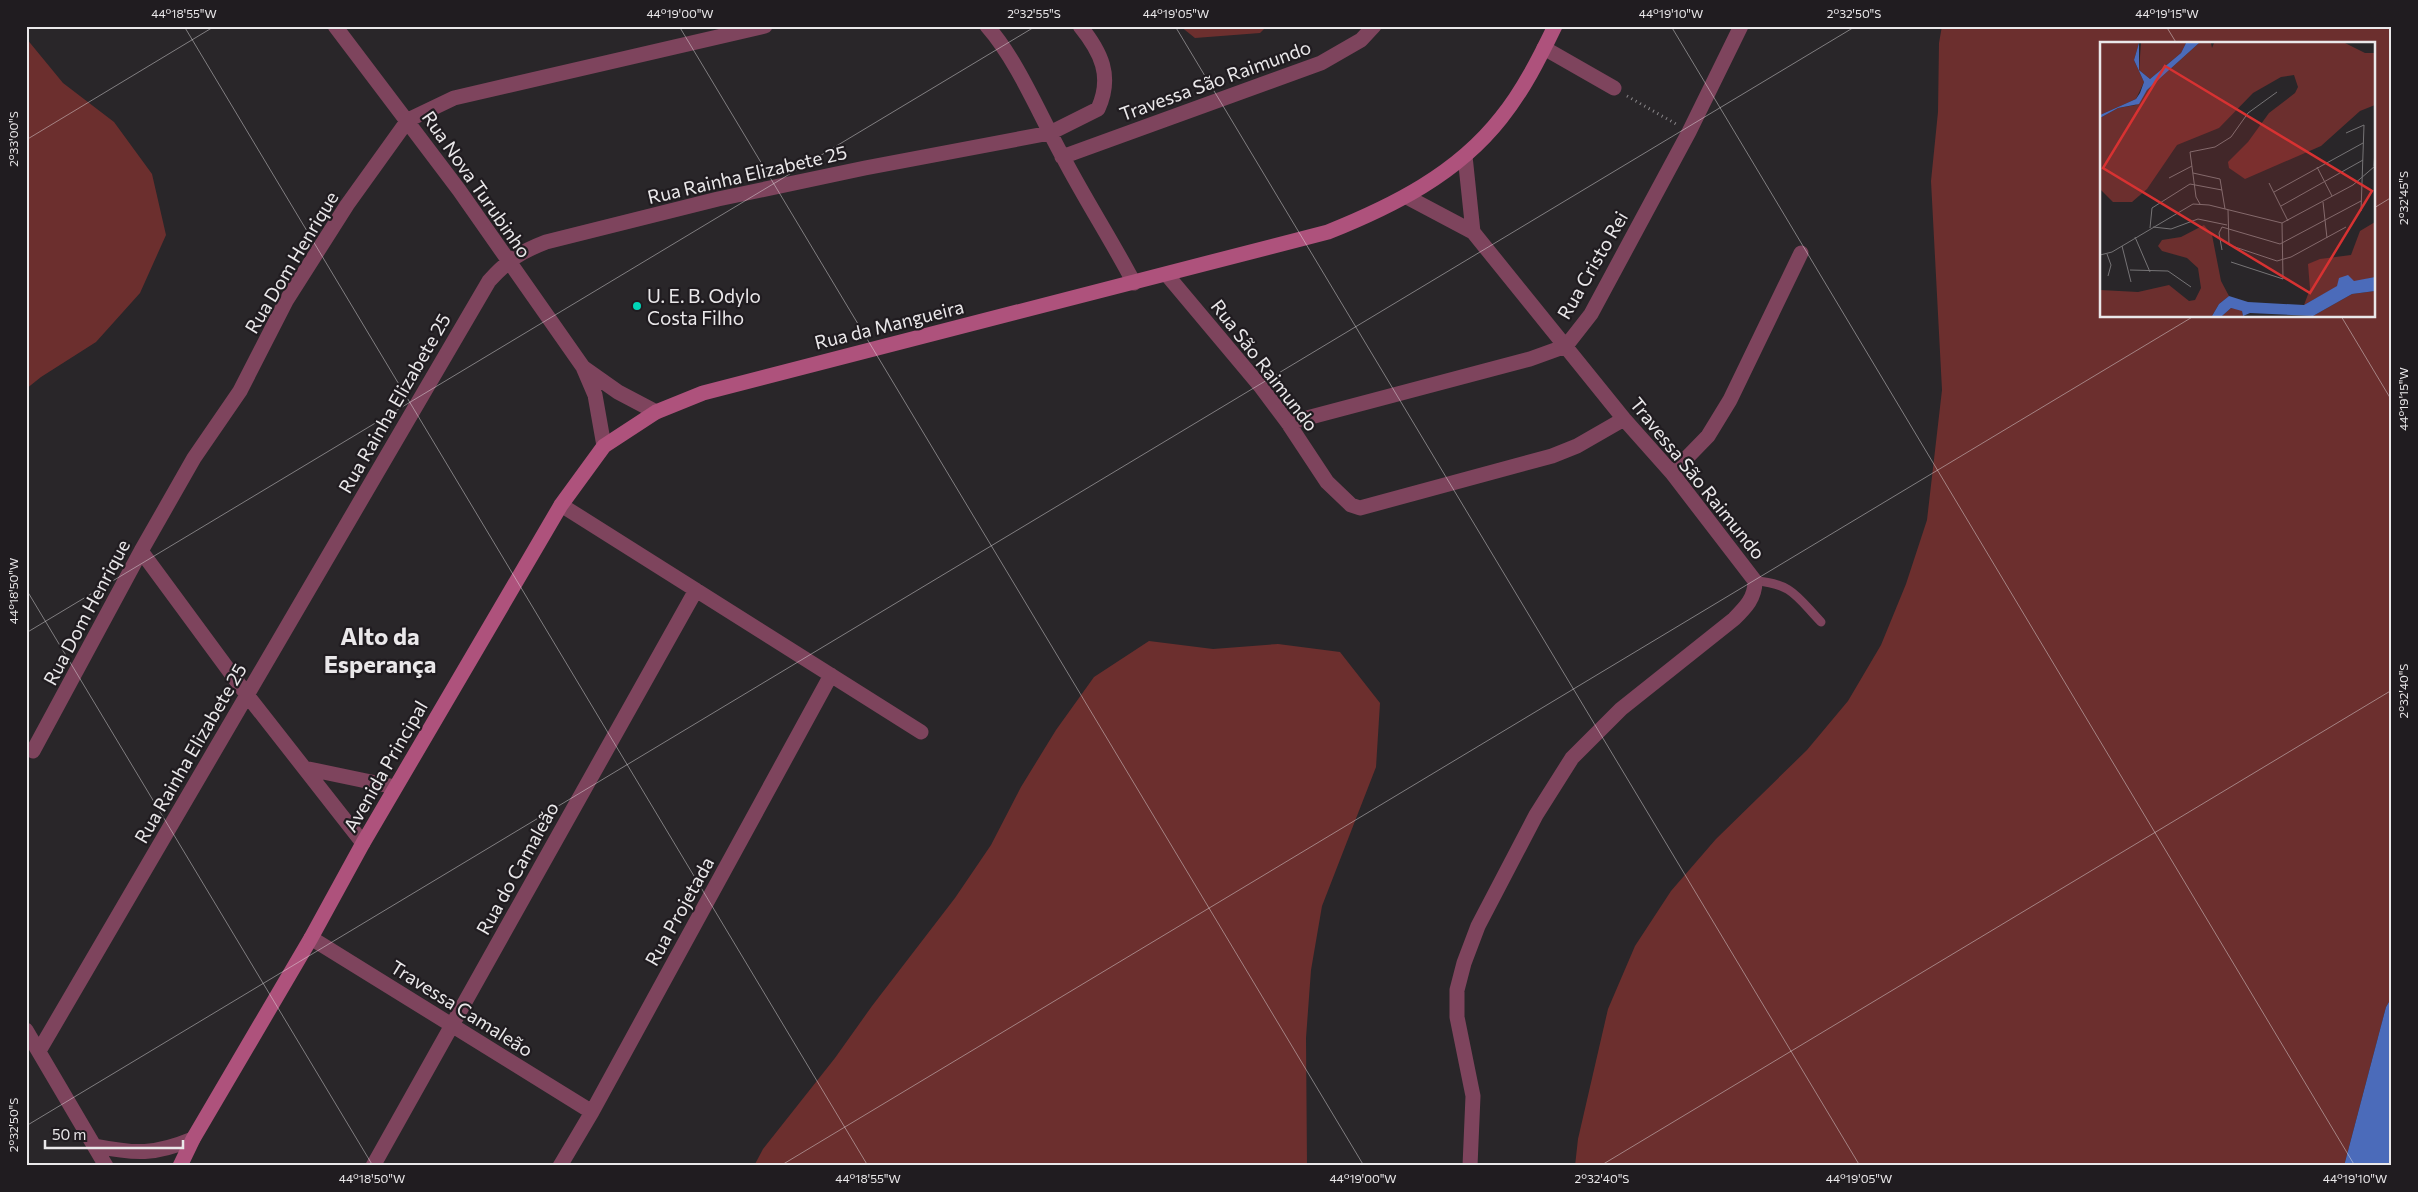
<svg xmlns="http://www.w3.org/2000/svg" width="2418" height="1192" viewBox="0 0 2418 1192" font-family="Commissioner,sans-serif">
<rect width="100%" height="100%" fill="#292629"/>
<path fill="#6c2f2e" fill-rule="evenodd" d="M 1180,26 L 1267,26 L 1260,33 L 1195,38 Z
M 1942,26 L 2392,26 L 2392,997 L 2386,1007 L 2344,1166 L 1575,1166 L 1578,1139 L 1608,1009 L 1635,946 L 1671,891 L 1716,839 L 1807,750 L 1848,701 L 1881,645 L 1906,584 L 1927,520 L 1942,390 L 1931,181 L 1938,112 L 1939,43 ZM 2102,44 L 2374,44 L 2374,316 L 2102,316 Z
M 26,38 L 63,83 L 114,122 L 152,174 L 166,235 L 140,293 L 96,342 L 41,377 L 26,389 Z
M 1149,641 L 1213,649 L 1278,644 L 1340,652 L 1380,703 L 1376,767 L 1322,906 L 1311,970 L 1306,1038 L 1307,1166 L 754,1166 L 763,1149 L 835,1058 L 872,1006 L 955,898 L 991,845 L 1021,787 L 1056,730 L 1094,677 Z"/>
<path fill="#4b6bba" d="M 2392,997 L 2392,1166 L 2344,1166 L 2386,1007 Z"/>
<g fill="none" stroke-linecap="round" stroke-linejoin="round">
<path stroke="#8a878a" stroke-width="3" stroke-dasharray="1 4" stroke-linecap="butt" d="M 1627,96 L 1676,124"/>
<path stroke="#7e445d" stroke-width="9" d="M 1755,581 C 1792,583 1797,597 1821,622"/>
<path stroke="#7e445d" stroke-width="15" d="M 335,26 L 459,190 L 583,367 L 595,395 L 604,446
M 987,26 C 1018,61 1041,118 1064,159 C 1086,201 1112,241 1134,283
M 1544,48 L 1614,88
M 1465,156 L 1473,232
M 1062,157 L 1321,63 L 1361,40 L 1374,26
M 1407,197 L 1473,232 L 1624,419 L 1672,473 L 1755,581 C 1755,598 1746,607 1734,619 L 1621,709 L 1572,758 L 1536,815 L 1478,926 L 1464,963 L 1457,990 L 1457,1017 L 1473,1096 L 1470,1166
M 1167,275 L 1261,387 L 1288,423 L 1327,482 L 1351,505 L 1360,508 L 1552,456 L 1577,446 L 1624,419
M 584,368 L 618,392 L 656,412
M 1288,423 L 1530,359 L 1566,346 L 1591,314 L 1689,132 L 1741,26
M 1672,473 L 1708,436 L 1730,400 L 1801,253
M 561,505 L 921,732
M 141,551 L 247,695 L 363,843
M 33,751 L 141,551 L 194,458 L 240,391 L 286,301 L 347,205 L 408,120 L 454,98 L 765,26
M 304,768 L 395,787
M 311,938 L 592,1112
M 26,1030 L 106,1166
M 39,1051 L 489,281 C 508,260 520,252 546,242 L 718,199 L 865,168 L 1050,133 L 1098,109 C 1113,76 1101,52 1080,26
M 95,1146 C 136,1154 154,1155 193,1139
M 373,1166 L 696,590
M 560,1166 L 592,1112 L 831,675"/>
<path stroke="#ae527c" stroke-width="15" d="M 180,1166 L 193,1139 L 311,938 L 363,843 L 561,505 L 604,446 L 656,412 L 703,393 L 1328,232 C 1393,206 1457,174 1501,118 C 1523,91 1540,57 1555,26"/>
</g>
<path fill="none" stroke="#eae8ea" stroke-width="1" stroke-opacity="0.45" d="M 184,26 L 868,1166M 679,26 L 1364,1166M 1175,26 L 1860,1166M 1671,26 L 2355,1166M 2166,26 L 2177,44M 26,140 L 215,26M 2374,208 L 2392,197M 2341,316 L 2392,401M 26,589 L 373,1166M 26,633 L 1036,26M 26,1126 L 1856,26M 780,1166 L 2194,316M 1600,1166 L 2392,690"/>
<circle fill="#00d5b7" stroke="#201c20" stroke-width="2" cx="637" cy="306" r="5"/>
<g text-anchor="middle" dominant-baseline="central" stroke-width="4.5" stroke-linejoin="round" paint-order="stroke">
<g font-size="19" fill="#eae8ea" stroke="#201c20">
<text transform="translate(1215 80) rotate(-20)">Travessa São Raimundo</text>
<text transform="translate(747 174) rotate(-13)">Rua Rainha Elizabete 25</text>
<text transform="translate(477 184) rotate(55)">Rua Nova Turubinho</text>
<text transform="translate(291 262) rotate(-59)">Rua Dom Henrique</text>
<text transform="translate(1592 265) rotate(-60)">Rua Cristo Rei</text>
<text transform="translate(889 324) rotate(-14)">Rua da Mangueira</text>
<text transform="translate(1265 365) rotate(52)">Rua São Raimundo</text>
<text transform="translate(394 403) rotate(-60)">Rua Rainha Elizabete 25</text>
<text transform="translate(1698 478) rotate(51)">Travessa São Raimundo</text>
<text transform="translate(86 612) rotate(-62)">Rua Dom Henrique</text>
<text transform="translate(190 753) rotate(-60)">Rua Rainha Elizabete 25</text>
<text transform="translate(385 766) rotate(-60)">Avenida Principal</text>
<text transform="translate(517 868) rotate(-61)">Rua do Camaleão</text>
<text transform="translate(679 911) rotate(-61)">Rua Projetada</text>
<text transform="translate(462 1008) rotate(32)">Travessa Camaleão</text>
</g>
<g font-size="19" fill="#eae8ea" stroke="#201c20" text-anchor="start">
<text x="647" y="295">U. E. B. Odylo<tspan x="647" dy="22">Costa Filho</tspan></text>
</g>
<g font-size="24" font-weight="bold" fill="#eae8ea" stroke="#201c20">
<text x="380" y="635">Alto da<tspan x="380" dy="28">Esperança</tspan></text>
</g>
</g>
<g transform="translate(2100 42)">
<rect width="275" height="275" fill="#292629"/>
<path d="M 0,1 L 39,1 L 34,18 L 44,40 L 36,57 L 0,73 ZM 41,1 L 86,1 L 81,11 L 50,37 L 39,28 ZM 99,1 L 111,1 L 112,6 L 114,1 L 245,1 L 265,11 L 275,11 L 275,63 L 260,69 L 221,104 L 145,137 L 129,126 L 128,120 L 148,100 L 169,71 L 195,51 L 198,45 L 194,33 L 181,35 L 153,51 L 119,86 L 77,103 L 47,147 L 32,160 L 13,160 L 0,147 L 0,76 L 18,66 L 36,63 L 47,48 ZM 275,180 L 275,235 L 238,244 L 204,263 L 210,247 L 208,222 L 220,217 L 251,213 L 260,189 ZM 104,183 L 112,193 L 121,239 L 129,254 L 119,262 L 112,274 L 0,274 L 0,248 L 38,250 L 69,243 L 89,259 L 95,258 L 101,246 L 98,226 L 87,216 L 62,209 L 58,204 L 62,198 L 81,195 ZM 275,249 L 275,274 L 213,274 L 252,252 ZM 131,266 L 142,268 L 143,274 L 122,274 Z" fill="#6c2f2e"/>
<path d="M 39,1 L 39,28 L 50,37 L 81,11 L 86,1 L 99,1 L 47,48 L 39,62 L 18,66 L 0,76 L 0,73 L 36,57 L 40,51 L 44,40 L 34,18 ZM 248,233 L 254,239 L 275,235 L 275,249 L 252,252 L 213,274 L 150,271 L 143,274 L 142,269 L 131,266 L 122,274 L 112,274 L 119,262 L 129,254 L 148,260 L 204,263 L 237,244 L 239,236 Z" fill="#4b6bba"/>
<path fill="none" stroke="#767476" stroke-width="1" d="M 246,91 L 264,83 L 261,169M 274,124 L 275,107M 217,125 L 232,154M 93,131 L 120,137 L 125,167M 69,136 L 92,124M 169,141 L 188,179M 174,150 L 263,101M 223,160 L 227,196M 100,162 L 96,155 L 90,110 L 115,105 L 131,95 L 148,71 L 177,50M 181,164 L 263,118M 128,168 L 129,203 L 177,219 L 191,215 L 246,185M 53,185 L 71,187 L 98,177 L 127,183M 50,186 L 52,166 L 90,142 L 122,148M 35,195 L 50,230M 22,204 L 31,240M 122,208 L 119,191 L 122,185 L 180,202 L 261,159M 7,212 L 11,223 L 8,234M 0,213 L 12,210 L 93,162 L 109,163 L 182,181 L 253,143 L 275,124M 131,220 L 183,237 L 182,181M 30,228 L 68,229 L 91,245"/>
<path fill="#d73232" fill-opacity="0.15" stroke="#d73232" stroke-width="2.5" d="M 65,24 L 272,149 L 210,251 L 3,126 Z"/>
<rect width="275" height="275" fill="none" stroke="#eae8ea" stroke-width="2.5"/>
</g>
<rect width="2418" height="1192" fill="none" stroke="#201c20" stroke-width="55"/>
<path d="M45 1140v8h138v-8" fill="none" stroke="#eae8ea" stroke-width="2.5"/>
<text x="52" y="1140" font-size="15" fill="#eae8ea" stroke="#201c20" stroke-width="4" paint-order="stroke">50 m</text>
<rect x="28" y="28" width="2362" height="1136" fill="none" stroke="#eae8ea" stroke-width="2"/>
<g font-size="12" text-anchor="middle" fill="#eae8ea">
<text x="184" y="18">44°18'55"W</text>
<text x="680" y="18">44°19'00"W</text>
<text x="1034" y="18">2°32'55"S</text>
<text x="1176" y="18">44°19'05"W</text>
<text x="1671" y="18">44°19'10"W</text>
<text x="1854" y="18">2°32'50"S</text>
<text x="2167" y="18">44°19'15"W</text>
<text transform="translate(14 139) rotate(-90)" y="4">2°33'00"S</text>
<text transform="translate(2404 198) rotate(-90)" y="4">2°32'45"S</text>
<text transform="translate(2404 399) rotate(-90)" y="4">44°19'15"W</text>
<text transform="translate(14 591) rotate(-90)" y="4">44°18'50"W</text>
<text transform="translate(2404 691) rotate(-90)" y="4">2°32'40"S</text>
<text transform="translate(14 1125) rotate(-90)" y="4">2°32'50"S</text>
<text x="372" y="1183">44°18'50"W</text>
<text x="868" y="1183">44°18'55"W</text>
<text x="1363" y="1183">44°19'00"W</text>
<text x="1602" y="1183">2°32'40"S</text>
<text x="1859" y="1183">44°19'05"W</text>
<text x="2355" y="1183">44°19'10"W</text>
</g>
</svg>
